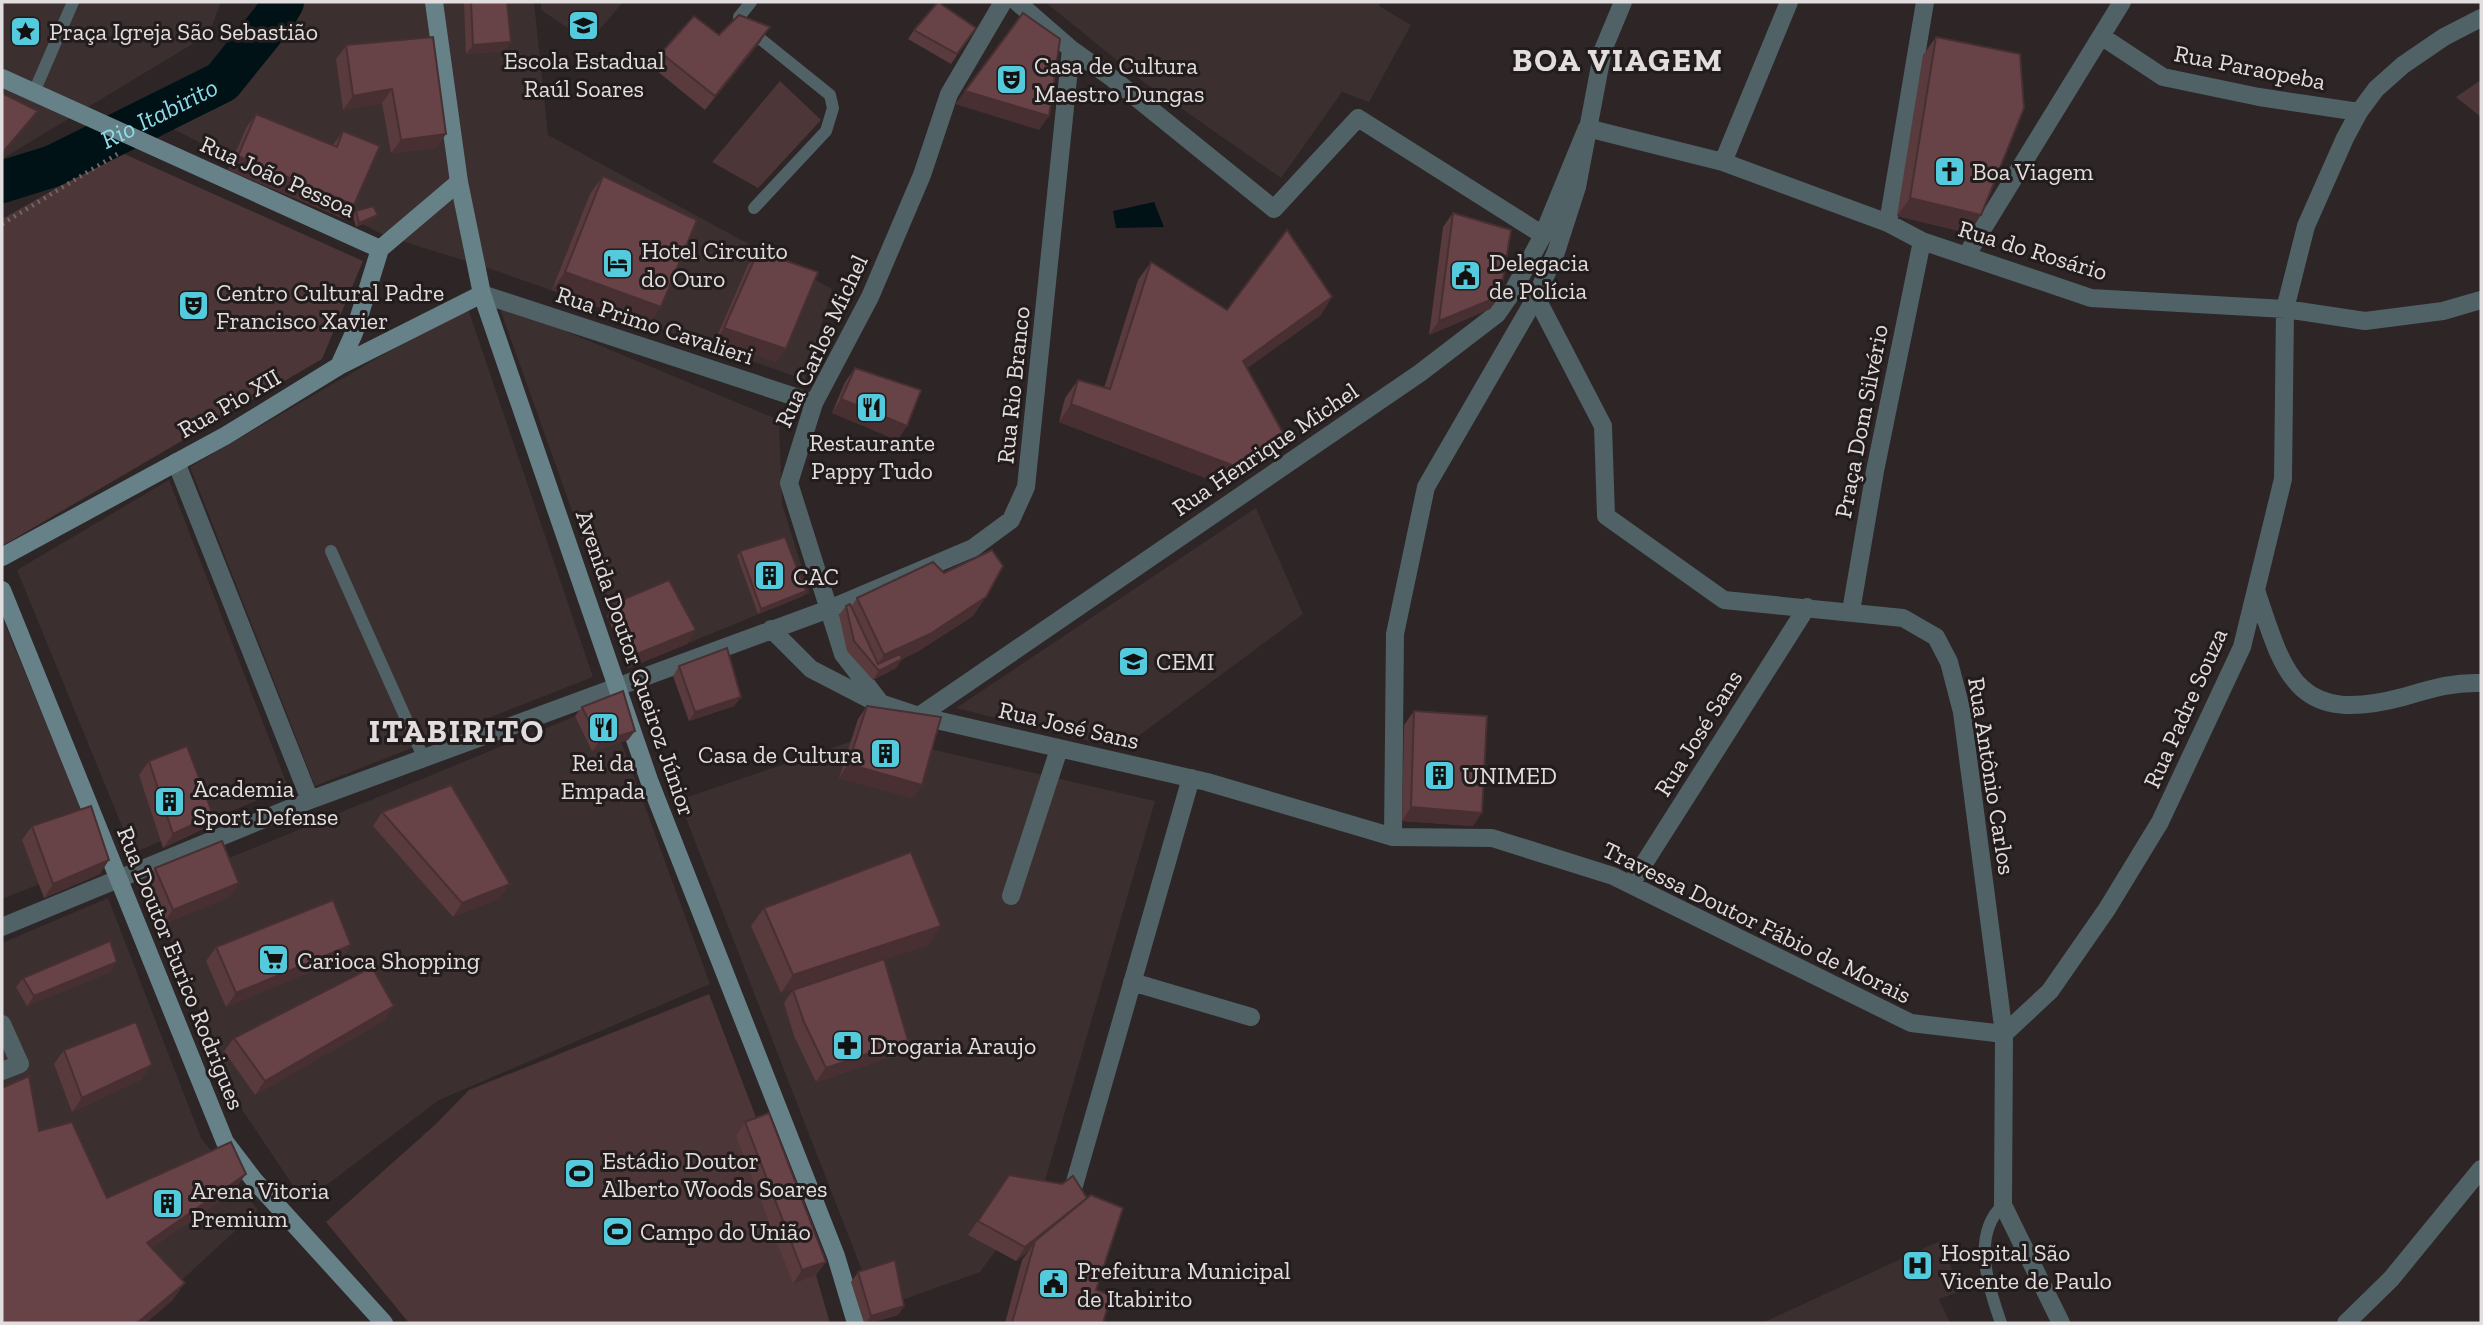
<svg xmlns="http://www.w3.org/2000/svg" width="2483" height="1325" viewBox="0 0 2483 1325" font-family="'Zilla Slab',serif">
<rect width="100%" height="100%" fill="#2d2526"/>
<path fill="#3c2f30" d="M 2,2 L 221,2 L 209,34 L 2,159 Z
M 298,2 L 534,2 L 548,135 L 832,289 L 805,380 L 485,267 L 386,236 L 167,126 Z
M 541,2 L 623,2 L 589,42 L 541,10 Z
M 1045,2 L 1380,2 L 1379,6 L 1411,25 L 1369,102 L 1342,92 L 1281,178 L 1145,83 Z
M 498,303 L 779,420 L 782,504 L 810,593 L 628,668 Z
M 467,306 L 593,677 L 315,786 L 190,467 Z
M 169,480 L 288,787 L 133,853 L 17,570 Z
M 1256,508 L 1303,614 L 1121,749 L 956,708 Z
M 2,617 L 102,859 L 2,899 Z
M 607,703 L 710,984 L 439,1100 L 304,1202 L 243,1111 L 149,891 Z
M 870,735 L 1155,801 L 1044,1184 L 980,1272 L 877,1309 L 679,800 Z
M 108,898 L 201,1138 L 258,1210 L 135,1323 L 2,1323 L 2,943 Z
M 1940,1241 L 1961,1291 L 1939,1299 L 1950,1323 L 1762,1323 Z"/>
<path fill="#4d3638" d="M 2481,80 L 2481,117 L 2456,97 Z
M 780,81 L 821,120 L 758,188 L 712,162 Z
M 120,152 L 363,261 L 322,359 L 2,546 L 2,219 Z
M 709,994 L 816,1275 L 830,1323 L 409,1323 L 326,1222 L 436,1124 L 469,1090 Z"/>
<path fill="#001216" d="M 1154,202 L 1164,227 L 1116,228 L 1113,211 Z"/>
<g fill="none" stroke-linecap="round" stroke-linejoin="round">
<path stroke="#001216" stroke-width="42" id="s1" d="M 2,182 L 53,166 L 222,82 L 273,19 L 283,2"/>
<path stroke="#6f6869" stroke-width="4.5" stroke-dasharray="2 5" stroke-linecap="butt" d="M 2,224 L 119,153"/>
<path stroke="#506265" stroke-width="12" d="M 751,2 L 739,17 L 742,24 L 830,95 L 833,108 L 826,131 L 754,208
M 34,92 L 73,2
M 331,551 L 424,759
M 2001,1323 C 1988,1286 1971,1235 2003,1205"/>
<path stroke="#506265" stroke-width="18" d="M 1017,2 L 1071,49 L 1112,78 L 1274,209 L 1358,118 L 1543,235
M 2101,36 L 2163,77 L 2259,97 L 2359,112
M 1723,162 L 1789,2
M 1888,223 L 1925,2
M 1966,256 L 2122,2
M 482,294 L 814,403
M 176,462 L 310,800
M 2257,593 C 2285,678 2298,725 2403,697 C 2431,689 2452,682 2481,683
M 1851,611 L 1875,471 L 1922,241
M 771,629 L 811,669 L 871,700 L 919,716 L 1420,373 L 1497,314 L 1513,291 L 1543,235 L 1587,128 L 1723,162 L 1888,223 L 1922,241 L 2091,298 L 2285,309 L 2365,321 L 2443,311 L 2481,300
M 879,701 L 843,654 L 789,483 L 814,403 L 870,297 L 922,175 L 949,94 L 1003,2
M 919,716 L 1207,782 L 1393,837 L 1492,838 L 1613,876 L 1911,1023 L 2004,1034 L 2050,991 L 2107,909 L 2160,822 L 2242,647 L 2283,479 L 2285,309 L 2306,226 L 2345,138 L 2359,112 L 2376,89 L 2403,65 L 2444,37 L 2481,18
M 1393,837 L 1395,634 L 1426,487 L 1536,297
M 1631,884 L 1807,607
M 1011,896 L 1059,749
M 2,927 L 310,800 L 829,609 L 973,548 L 1011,520 L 1026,487 L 1071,49
M 1132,982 L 1251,1017
M 2,1024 L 20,1064 L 2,1071
M 1073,1189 L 1191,778
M 2346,1323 L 2391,1279 L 2481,1169"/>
<path stroke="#506265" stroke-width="18" d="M 1623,2 L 1603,50 L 1577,187 L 1556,252 L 1536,297 L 1603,426 L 1606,516 L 1724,600 L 1903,618 L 1936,637 L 1949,662 L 1962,712 L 2004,1034 L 2003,1205 L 2061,1323"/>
<path stroke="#668288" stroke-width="18" d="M 434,2 L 459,182 L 482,294 L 649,780 L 836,1256 L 856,1323
M 2,78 L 380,249
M 380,249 L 459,182
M 339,366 L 354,333 L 380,249
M 2,557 L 225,436 L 339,366 L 482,294
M 2,590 L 225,1142 L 254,1180 L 384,1323"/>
</g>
<path fill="#593a3d" d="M 464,2 L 507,2 L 505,51 L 466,54 Z
M 976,28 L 951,64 L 908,39 L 914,30 Z
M 719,35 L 761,41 L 705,110 L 652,67 L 661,53 Z
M 433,37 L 437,148 L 391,153 L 382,103 L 343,110 L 336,59 L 346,46 Z
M 1936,37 L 1968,233 L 1897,216 L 1923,55 Z
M 256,114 L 333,145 L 343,131 L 354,205 L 344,219 L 228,170 L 246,128 Z
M 603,176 L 648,325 L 552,290 L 590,194 Z
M 356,211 L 378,215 L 374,219 L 356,227 L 353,216 Z
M 1453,213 L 1500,296 L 1490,309 L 1429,335 L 1443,227 Z
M 758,251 L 777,362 L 715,341 L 748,265 Z
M 1151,262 L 1227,310 L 1332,297 L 1320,316 L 1247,368 L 1270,451 L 1224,485 L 1059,422 L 1065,398 L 1078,380 L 1104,388 L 1138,280 Z
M 855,368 L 907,426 L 897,440 L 832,413 L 845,382 Z
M 740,551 L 806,591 L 803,596 L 758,614 L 737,556 Z
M 857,598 L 973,616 L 917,652 L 902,659 L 896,668 L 873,680 L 847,651 L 839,615 L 846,606 L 851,607 Z
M 617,602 L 696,630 L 687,644 L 628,668 L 607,616 Z
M 679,666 L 741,697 L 734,706 L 689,721 L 673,676 Z
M 867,706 L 922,785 L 913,798 L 839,778 L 858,719 Z
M 582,707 L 628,740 L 592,751 L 575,716 Z
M 1414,711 L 1473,826 L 1402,821 L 1404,725 Z
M 149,761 L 213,815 L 203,829 L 163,848 L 139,775 Z
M 382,812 L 500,898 L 453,917 L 373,826 Z
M 32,826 L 100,874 L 44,898 L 22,840 Z
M 155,868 L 239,883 L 229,897 L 163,924 L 145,882 Z
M 764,908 L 928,945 L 884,959 L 908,1040 L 899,1054 L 816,1082 L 794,1036 L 784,1003 L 793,990 L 820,980 L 781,993 L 751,926 Z
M 351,945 L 341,959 L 226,1007 L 206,961 L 216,947 Z
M 110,972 L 27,1006 L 16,987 L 23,978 Z
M 385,1020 L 255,1095 L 224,1051 L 234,1038 Z
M 64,1050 L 142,1079 L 72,1112 L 54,1064 Z
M 745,1122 L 816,1275 L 793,1284 L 736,1136 Z
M 1009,1175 L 1096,1290 L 1103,1323 L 1005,1323 L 1022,1260 L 1029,1251 L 1016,1261 L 968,1235 Z
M 858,1272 L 904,1306 L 898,1315 L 870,1323 L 864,1323 L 851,1282 Z"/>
<path fill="#482f32" d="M 770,27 L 761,41 L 705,110 L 715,96 Z
M 511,42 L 505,51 L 466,54 L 473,45 Z
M 392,89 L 382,103 L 343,110 L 353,96 Z
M 965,91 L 1049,116 L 1039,130 L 955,104 Z
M 38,111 L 32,121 L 2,156 L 3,152 Z
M 446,134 L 437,148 L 391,153 L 401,140 Z
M 238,156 L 354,205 L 344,219 L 228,170 Z
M 1910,198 L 1981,215 L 1968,233 L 1897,216 Z
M 378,215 L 374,219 L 356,227 L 359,223 Z
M 565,272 L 661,307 L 648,325 L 552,290 Z
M 1500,296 L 1490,309 L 1429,335 L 1439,321 Z
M 1332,297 L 1320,316 L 1231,380 L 1243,361 Z
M 724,328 L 786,349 L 777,362 L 715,341 Z
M 841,399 L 907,426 L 897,440 L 832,413 Z
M 1071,404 L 1283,433 L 1270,451 L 1224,485 L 1059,422 Z
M 806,591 L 803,596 L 758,614 L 761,609 Z
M 986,597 L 973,616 L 917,652 L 902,659 L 896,668 L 873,680 L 879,671 L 876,667 L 884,655 Z
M 696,630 L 687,644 L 628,668 L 637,654 Z
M 741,697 L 734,706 L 689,721 L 695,712 Z
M 635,731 L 628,740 L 592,751 L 599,742 Z
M 848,764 L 922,785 L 913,798 L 839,778 Z
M 1411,807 L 1482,813 L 1473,826 L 1402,821 Z
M 213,815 L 203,829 L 163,848 L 173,834 Z
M 109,860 L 100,874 L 44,898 L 53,884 Z
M 239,883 L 229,897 L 163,924 L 173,910 Z
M 510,884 L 500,898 L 453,917 L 462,903 Z
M 941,926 L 928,945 L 781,993 L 793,975 Z
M 351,945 L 341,959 L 226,1007 L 236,993 Z
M 117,962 L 110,972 L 27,1006 L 34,996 Z
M 394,1006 L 385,1020 L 255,1095 L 265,1081 Z
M 908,1040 L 899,1054 L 816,1082 L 826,1068 Z
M 152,1065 L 142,1079 L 72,1112 L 82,1098 Z
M 246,1174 L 233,1192 L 134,1261 L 147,1243 Z
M 1088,1199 L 1035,1241 L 1029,1251 L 1016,1261 L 1025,1247 Z
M 826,1262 L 816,1275 L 793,1284 L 802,1270 Z
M 185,1283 L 172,1301 L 146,1323 L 137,1323 Z
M 904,1306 L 898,1315 L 870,1323 L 866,1323 L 871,1316 Z"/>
<path fill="#674347" stroke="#482f32" stroke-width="2" d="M 471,2 L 507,2 L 511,42 L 473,45 Z
M 938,2 L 976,28 L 957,54 L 914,30 Z
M 1023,13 L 1060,39 L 1049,116 L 965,91 Z
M 739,15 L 770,27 L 715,96 L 661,53 L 694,16 L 719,35 Z
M 433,37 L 446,134 L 401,140 L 392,89 L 353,96 L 346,45 Z
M 1936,37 L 2020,54 L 2024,108 L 1981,215 L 1910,198 Z
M 2,93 L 38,111 L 3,152 L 2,151 Z
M 256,114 L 337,147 L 343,131 L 380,146 L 354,205 L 238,156 Z
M 603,176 L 697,220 L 661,307 L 565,272 Z
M 373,206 L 378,215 L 359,223 L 356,211 Z
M 1453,213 L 1511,230 L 1500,296 L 1439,321 Z
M 1287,230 L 1332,297 L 1243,361 L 1283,433 L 1237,467 L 1071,404 L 1078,380 L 1110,389 L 1151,262 L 1227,310 Z
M 758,251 L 818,272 L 786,349 L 724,328 Z
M 855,368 L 921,390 L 907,426 L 841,399 Z
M 785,537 L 806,591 L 761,609 L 740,551 Z
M 992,550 L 1003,566 L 986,597 L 930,634 L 884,655 L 857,598 L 933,562 L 944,573 Z
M 669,580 L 696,630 L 637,654 L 617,602 Z
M 850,604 L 878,664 L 900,654 L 902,659 L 879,671 L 854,641 L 846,606 Z
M 727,648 L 741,697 L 695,712 L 679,666 Z
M 623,691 L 635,731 L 599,742 L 582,707 Z
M 867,706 L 941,717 L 922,785 L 848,764 Z
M 1414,711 L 1487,716 L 1482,813 L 1411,807 Z
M 187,746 L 213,815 L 173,834 L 149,761 Z
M 451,785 L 510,884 L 462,903 L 382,812 Z
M 91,806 L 109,860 L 53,884 L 32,826 Z
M 222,841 L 239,883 L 173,910 L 155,868 Z
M 911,852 L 941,926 L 793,975 L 764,908 Z
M 333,900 L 351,945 L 236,993 L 216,947 Z
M 110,941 L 117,962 L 34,996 L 23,978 Z
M 884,959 L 908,1040 L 826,1068 L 804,1022 L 793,990 Z
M 372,967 L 394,1006 L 265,1081 L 234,1038 Z
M 136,1022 L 152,1065 L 82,1098 L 64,1050 Z
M 29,1076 L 39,1131 L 72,1122 L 107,1198 L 231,1142 L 246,1174 L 147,1243 L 185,1283 L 137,1323 L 2,1323 L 2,1088 Z
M 769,1113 L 826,1262 L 802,1270 L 745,1122 Z
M 1009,1175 L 1062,1184 L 1073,1176 L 1087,1198 L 1025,1247 L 978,1221 Z
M 1091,1195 L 1123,1208 L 1096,1290 L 1111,1295 L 1103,1323 L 1012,1323 L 1035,1241 Z
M 895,1260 L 904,1306 L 871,1316 L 858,1272 Z"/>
<defs>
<symbol id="school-square" viewBox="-11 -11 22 22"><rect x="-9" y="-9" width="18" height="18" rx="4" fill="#54cadd" stroke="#231c1c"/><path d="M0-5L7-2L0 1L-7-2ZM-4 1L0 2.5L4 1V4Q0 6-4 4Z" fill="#111"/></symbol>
<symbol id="sight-square" viewBox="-11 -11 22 22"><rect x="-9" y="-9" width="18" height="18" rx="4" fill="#54cadd" stroke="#231c1c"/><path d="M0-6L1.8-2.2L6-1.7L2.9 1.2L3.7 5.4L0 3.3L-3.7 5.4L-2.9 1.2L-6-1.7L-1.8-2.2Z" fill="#111"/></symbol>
<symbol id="theatre-square" viewBox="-11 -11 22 22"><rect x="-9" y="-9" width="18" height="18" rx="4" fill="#54cadd" stroke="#231c1c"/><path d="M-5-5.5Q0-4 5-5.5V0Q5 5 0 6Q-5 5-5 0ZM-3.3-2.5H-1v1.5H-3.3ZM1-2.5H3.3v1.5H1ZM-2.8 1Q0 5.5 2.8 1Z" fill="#111"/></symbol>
<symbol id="church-square" viewBox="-11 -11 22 22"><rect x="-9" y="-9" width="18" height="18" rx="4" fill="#54cadd" stroke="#231c1c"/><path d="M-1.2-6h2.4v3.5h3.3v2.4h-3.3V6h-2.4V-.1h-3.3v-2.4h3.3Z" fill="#111"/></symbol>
<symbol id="hotel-square" viewBox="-11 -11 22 22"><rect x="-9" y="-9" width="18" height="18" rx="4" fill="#54cadd" stroke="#231c1c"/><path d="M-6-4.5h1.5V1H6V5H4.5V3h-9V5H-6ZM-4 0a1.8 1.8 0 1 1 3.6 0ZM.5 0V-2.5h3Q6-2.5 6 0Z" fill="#111"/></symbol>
<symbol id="civic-square" viewBox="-11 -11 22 22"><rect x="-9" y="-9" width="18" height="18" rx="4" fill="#54cadd" stroke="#231c1c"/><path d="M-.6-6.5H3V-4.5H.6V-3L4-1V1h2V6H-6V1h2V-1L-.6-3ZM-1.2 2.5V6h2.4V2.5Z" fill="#111"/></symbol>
<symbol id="restaurant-square" viewBox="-11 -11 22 22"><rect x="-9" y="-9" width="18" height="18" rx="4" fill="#54cadd" stroke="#231c1c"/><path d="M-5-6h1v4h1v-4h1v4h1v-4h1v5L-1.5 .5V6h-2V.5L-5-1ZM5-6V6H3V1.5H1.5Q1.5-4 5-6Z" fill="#111"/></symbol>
<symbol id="building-square" viewBox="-11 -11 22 22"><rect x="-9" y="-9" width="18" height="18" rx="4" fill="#54cadd" stroke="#231c1c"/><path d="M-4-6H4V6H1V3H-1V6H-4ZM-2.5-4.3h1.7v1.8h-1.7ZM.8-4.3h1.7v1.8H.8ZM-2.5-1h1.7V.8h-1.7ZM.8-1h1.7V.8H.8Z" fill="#111"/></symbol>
<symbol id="supermarket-square" viewBox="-11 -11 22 22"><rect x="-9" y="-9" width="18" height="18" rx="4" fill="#54cadd" stroke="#231c1c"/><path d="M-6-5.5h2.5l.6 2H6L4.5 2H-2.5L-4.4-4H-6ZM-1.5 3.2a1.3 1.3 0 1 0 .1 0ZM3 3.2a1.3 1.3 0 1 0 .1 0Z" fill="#111"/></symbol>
<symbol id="pharmacy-square" viewBox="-11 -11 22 22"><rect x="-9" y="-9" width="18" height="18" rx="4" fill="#54cadd" stroke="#231c1c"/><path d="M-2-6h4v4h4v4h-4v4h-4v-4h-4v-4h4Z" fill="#111"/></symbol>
<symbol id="stadium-square" viewBox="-11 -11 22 22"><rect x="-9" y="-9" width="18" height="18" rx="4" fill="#54cadd" stroke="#231c1c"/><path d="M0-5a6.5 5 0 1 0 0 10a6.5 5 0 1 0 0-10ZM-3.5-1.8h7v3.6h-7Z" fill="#111"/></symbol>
<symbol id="hospital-square" viewBox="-11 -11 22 22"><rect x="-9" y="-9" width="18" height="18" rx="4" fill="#54cadd" stroke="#231c1c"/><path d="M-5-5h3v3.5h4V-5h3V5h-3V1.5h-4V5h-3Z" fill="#111"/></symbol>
</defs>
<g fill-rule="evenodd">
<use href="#school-square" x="566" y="8" width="35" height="35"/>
<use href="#sight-square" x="8" y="14" width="35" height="35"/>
<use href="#theatre-square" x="994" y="62" width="35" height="35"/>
<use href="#church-square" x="1932" y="154" width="35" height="35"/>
<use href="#hotel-square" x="600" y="246" width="35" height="35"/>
<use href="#civic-square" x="1448" y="258" width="35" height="35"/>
<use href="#theatre-square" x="176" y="288" width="35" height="35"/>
<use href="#restaurant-square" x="854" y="390" width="35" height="35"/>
<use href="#building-square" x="752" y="558" width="35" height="35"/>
<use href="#school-square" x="1116" y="644" width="35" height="35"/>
<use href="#restaurant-square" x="586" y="710" width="35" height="35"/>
<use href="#building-square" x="868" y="736" width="35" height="35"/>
<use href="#building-square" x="1422" y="758" width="35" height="35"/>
<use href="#building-square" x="152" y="784" width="35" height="35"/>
<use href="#supermarket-square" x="256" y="942" width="35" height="35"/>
<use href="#pharmacy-square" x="830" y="1028" width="35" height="35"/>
<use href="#stadium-square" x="562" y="1156" width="35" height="35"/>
<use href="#building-square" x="150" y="1186" width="35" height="35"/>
<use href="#stadium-square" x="600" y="1214" width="35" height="35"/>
<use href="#hospital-square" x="1900" y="1248" width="35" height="35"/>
<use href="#civic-square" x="1036" y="1266" width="35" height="35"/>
</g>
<g text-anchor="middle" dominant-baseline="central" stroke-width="6" stroke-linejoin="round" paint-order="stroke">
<g font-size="24" fill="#e2ddde" stroke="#231c1c" text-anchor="start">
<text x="49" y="31">Praça Igreja São Sebastião</text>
<text x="584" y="60" text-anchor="middle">Escola Estadual<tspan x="584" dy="28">Raúl Soares</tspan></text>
<text x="1034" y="65">Casa de Cultura<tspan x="1034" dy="28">Maestro Dungas</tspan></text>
<text x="1972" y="171">Boa Viagem</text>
<text x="641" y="250">Hotel Circuito<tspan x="641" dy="28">do Ouro</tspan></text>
<text x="1489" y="262">Delegacia<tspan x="1489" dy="28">de Polícia</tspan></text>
<text x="216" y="292">Centro Cultural Padre<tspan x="216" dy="28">Francisco Xavier</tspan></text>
<text x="872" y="442" text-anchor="middle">Restaurante<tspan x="872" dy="28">Pappy Tudo</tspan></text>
<text x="793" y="576">CAC</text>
<text x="1156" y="661">CEMI</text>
<text x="862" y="754" text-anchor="end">Casa de Cultura</text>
<text x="603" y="762" text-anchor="middle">Rei da<tspan x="603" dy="28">Empada</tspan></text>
<text x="1462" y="775">UNIMED</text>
<text x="193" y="788">Academia<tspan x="193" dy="28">Sport Defense</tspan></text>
<text x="297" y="960">Carioca Shopping</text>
<text x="870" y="1045">Drogaria Araujo</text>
<text x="602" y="1160">Estádio Doutor<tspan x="602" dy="28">Alberto Woods Soares</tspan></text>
<text x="191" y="1190">Arena Vitoria<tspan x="191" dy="28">Premium</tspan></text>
<text x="640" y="1231">Campo do União</text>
<text x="1941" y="1252">Hospital São<tspan x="1941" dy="28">Vicente de Paulo</tspan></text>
<text x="1077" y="1270">Prefeitura Municipal<tspan x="1077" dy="28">de Itabirito</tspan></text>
</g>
<g font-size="24" fill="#e2ddde" stroke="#231c1c">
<text transform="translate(2250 67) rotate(11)">Rua Paraopeba</text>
<text transform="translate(278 176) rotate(24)">Rua João Pessoa</text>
<text transform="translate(2033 250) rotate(17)">Rua do Rosário</text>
<text transform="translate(655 325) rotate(18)">Rua Primo Cavalieri</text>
<text transform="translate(821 341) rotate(-65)">Rua Carlos Michel</text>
<text transform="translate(1013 385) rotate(-84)">Rua Rio Branco</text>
<text transform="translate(229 403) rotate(-30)">Rua Pio XII</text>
<text transform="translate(1861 421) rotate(-79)">Praça Dom Silvério</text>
<text transform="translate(1265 449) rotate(-34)">Rua Henrique Michel</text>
<text transform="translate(636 663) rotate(71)">Avenida Doutor Queiroz Júnior</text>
<text transform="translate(2185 708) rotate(-66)">Rua Padre Souza</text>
<text transform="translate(1069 725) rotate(13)">Rua José Sans</text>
<text transform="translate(1698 733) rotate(-58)">Rua José Sans</text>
<text transform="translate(1992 776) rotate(81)">Rua Antônio Carlos</text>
<text transform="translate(1757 922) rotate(26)">Travessa Doutor Fábio de Morais</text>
<text transform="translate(181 968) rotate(68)">Rua Doutor Eurico Rodrigues</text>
</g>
<g font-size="26" font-style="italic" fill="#8edcea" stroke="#231c1c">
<text stroke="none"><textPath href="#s1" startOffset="172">Rio Itabirito</textPath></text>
</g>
<g font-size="32" font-weight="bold" letter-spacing="2" fill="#e2ddde" stroke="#231c1c">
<text x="1618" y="60">BOA VIAGEM</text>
<text x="457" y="731">ITABIRITO</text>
</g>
</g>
<rect width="2483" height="1325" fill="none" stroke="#e2ddde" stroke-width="7"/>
</svg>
